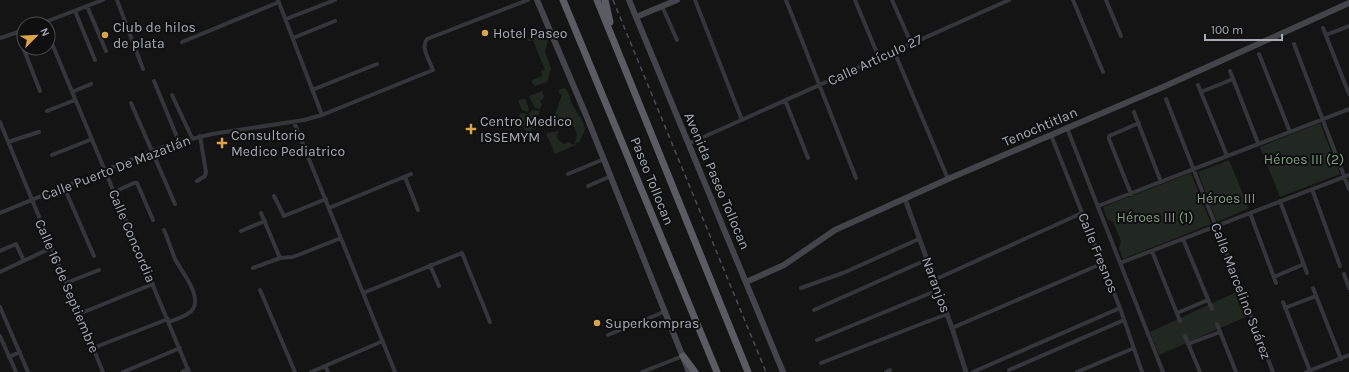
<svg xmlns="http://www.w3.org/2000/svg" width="1349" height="372" viewBox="0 0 1349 372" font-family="Karla,sans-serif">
<rect width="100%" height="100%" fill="#141415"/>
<path fill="#212821" d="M 546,33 L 547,33 L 549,37 L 545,51 L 551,69 L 547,82 L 535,86 L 532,83 L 532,80 L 542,76 L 541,71 L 545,70 L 533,40 L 528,41 L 527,39 Z
M 565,88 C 570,93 570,103 575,109 C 579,116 584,121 585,130 L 579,143 L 579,142 L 575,143 L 576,145 L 555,154 L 546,133 L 559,131 L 557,135 L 558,140 L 564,144 L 569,142 L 573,145 C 584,129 569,118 553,120 L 562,95 L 558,92 L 560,89 Z
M 542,91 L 544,96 L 543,99 L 540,101 L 542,104 L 540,109 L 535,108 L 529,96 Z
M 525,98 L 529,109 L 527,112 L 522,110 L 518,101 Z
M 536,110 L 540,111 L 534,124 L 529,120 C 528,114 530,110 536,110 Z
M 522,113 L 527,114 L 527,121 L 533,126 L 531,132 L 525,130 L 519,114 Z
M 1320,123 L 1340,174 L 1280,197 L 1260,147 Z
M 1229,160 L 1249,208 L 1217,222 L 1198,172 Z
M 1191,173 L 1211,224 L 1123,259 L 1119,248 L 1121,241 L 1113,222 L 1107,219 L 1103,207 Z
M 1241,290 L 1250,315 L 1159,355 L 1150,332 Z"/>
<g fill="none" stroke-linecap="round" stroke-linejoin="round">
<path stroke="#35363a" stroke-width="4" d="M 117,0 L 143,69
M 278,0 L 322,115
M 695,0 L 742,120
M 786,0 L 856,178
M 855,0 L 879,58
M 892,0 L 911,43
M 1073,0 L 1103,72
M 1106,0 L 1121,36
M 87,6 L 106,51
M 662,6 L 677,40
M 75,11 L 95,60
M 286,19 L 335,0
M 40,24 L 103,0
M 1323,28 L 1349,94
M 17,32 L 40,91
M 48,34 L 189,372
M 1326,35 L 1349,26
M 0,38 L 24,30
M 293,38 L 335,21
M 182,42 L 279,2
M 1294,44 L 1349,189
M 894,51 L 948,179
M 1259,54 L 1290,132
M 1230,71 L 1258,143
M 154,81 L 179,142
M 1198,85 L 1227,156
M 312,90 L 377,64
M 72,92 L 91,84
M 1201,92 L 1233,79
M 172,95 L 192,138
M 1166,99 L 1273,372
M 785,100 L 808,158
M 131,103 L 175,204
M 47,111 L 75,100
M 1134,112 L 1161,182
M 0,122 L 103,372
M 294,122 L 395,372
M 1067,128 L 1163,372
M 1051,135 L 1120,308 L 1142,372
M 8,142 L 39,132
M 688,144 L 1009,0
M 52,155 L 92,139
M 568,174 L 604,159
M 405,177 L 418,210
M 197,181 L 205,176 L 206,172 L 200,136
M 588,186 L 611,176
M 64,187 L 94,256
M 1312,189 L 1340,266
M 114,192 L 134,183 L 137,183 L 153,220
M 1131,194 L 1109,139 L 1109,136 L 1139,123
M 274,196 L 284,216 L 326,199
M 1280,201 L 1307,273
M 1098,206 L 1349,109
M 329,208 L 411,174
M 0,213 L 152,151 L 179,142 L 212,134 L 304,120 L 322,115 L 433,70 C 430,61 420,47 427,39 L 528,0
M 261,213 L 280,258
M 1250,213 L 1276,283
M 164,230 C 168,239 171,249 175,259 C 181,271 202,295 193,309 C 189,316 176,319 169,322
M 241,231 L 265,221
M 1183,239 L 1212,309
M 0,251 L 16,244 L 24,261
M 1152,251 L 1180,321
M 1120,263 L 1349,175
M 430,265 L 439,286
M 253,268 L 280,258 L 293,257 L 341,238
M 0,272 L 51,248
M 1344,274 L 1349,288
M 1274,277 L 1304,264
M 934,280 L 1082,213
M 66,283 L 99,270
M 801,288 L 843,273 L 919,239
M 1313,288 L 1341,359
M 260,290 L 295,372
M 363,293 L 462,253 L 490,322
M 1283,302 L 1310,371
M 0,307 L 28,372
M 1285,308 L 1316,296
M 814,310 L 926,260
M 1177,313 L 1208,300
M 79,314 L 153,284
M 1217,324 L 1236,372
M 952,328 L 1101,264
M 608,335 L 666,311
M 0,336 L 16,372
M 1185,336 L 1200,372
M 817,340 L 938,290
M 1188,344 L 1220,332
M 93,348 L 168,319
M 9,357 L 20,352
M 821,363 L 947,314
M 325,366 L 328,372
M 1009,370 L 1124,320
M 123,372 L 180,348
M 182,372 L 188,369
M 311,372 L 383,341
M 642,372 L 683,356
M 886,372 L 890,370
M 973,372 L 1120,308
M 1077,372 L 1134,348
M 1306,372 L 1349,355"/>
<path stroke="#35363a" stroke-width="5" d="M 905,199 L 952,328 L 966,372"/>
<path stroke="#44454a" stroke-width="6" d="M 537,0 L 586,115 L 689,372
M 629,0 L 783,372
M 636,17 L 677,0
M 746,282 L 784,265 L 835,230 L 948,179 L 1163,87 L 1349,3"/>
<path stroke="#5a5c61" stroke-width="7" d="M 563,0 L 717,372
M 597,0 L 748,372
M 605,0 L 610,22
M 683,356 L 695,372"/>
<path stroke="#4d4e53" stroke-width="1.5" stroke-dasharray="5 4" stroke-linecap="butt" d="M 613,0 L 766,372"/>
</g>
<g fill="#daa447" stroke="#0f0f10" stroke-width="1.5">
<circle cx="485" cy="33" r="4"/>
<circle cx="105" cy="35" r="4"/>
<path d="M469 123h4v4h4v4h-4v4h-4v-4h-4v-4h4z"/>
<path d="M220 137h4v4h4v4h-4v4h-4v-4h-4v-4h4z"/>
<circle cx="597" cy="323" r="4"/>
</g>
<g text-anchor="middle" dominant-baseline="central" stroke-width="4" stroke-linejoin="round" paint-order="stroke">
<g font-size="14" fill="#a7acb4" stroke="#0f0f10" text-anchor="start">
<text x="113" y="27">Club de hilos<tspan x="113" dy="16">de plata</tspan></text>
<text x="493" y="33">Hotel Paseo</text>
<text x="480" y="121">Centro Medico<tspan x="480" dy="16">ISSEMYM</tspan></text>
<text x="231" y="135">Consultorio<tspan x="231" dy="16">Medico Pediatrico</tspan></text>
<text x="605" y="323">Superkompras</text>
</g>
<g font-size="14" fill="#a7acb4" stroke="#0f0f10">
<text transform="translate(875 60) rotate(-25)">Calle Artículo 27</text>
<text transform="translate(1040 127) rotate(-23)">Tenochtitlan</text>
<text transform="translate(116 168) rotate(-21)">Calle Puerto De Mazatlán</text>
<text transform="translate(652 181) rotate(68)">Paseo Tollocan</text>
<text transform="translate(717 181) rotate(67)">Avenida Paseo Tollocan</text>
<text transform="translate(132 236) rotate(67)">Calle Concordia</text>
<text transform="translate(1098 253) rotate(68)">Calle Fresnos</text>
<text transform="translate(936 285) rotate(70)">Naranjos</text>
<text transform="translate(67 286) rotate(67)">Calle 16 de Septiembre</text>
<text transform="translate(1241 291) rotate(69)">Calle Marcelino Suárez</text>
</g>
<g font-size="14" fill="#819d82" stroke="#0f0f10">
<text x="1304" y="159">Héroes III (2)</text>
<text x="1226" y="198">Héroes III</text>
<text x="1155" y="217">Héroes III (1)</text>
</g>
</g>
<g transform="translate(36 36) rotate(66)"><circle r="19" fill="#0f0f10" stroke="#4c4e52"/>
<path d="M0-3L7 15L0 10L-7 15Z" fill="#daa447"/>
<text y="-6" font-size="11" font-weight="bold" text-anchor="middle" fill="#a7acb4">N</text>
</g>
<path d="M1205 34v6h77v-6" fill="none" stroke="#a7acb4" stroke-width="2"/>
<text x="1211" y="34" font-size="12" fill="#a7acb4" stroke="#0f0f10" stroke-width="3" paint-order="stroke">100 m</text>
</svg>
